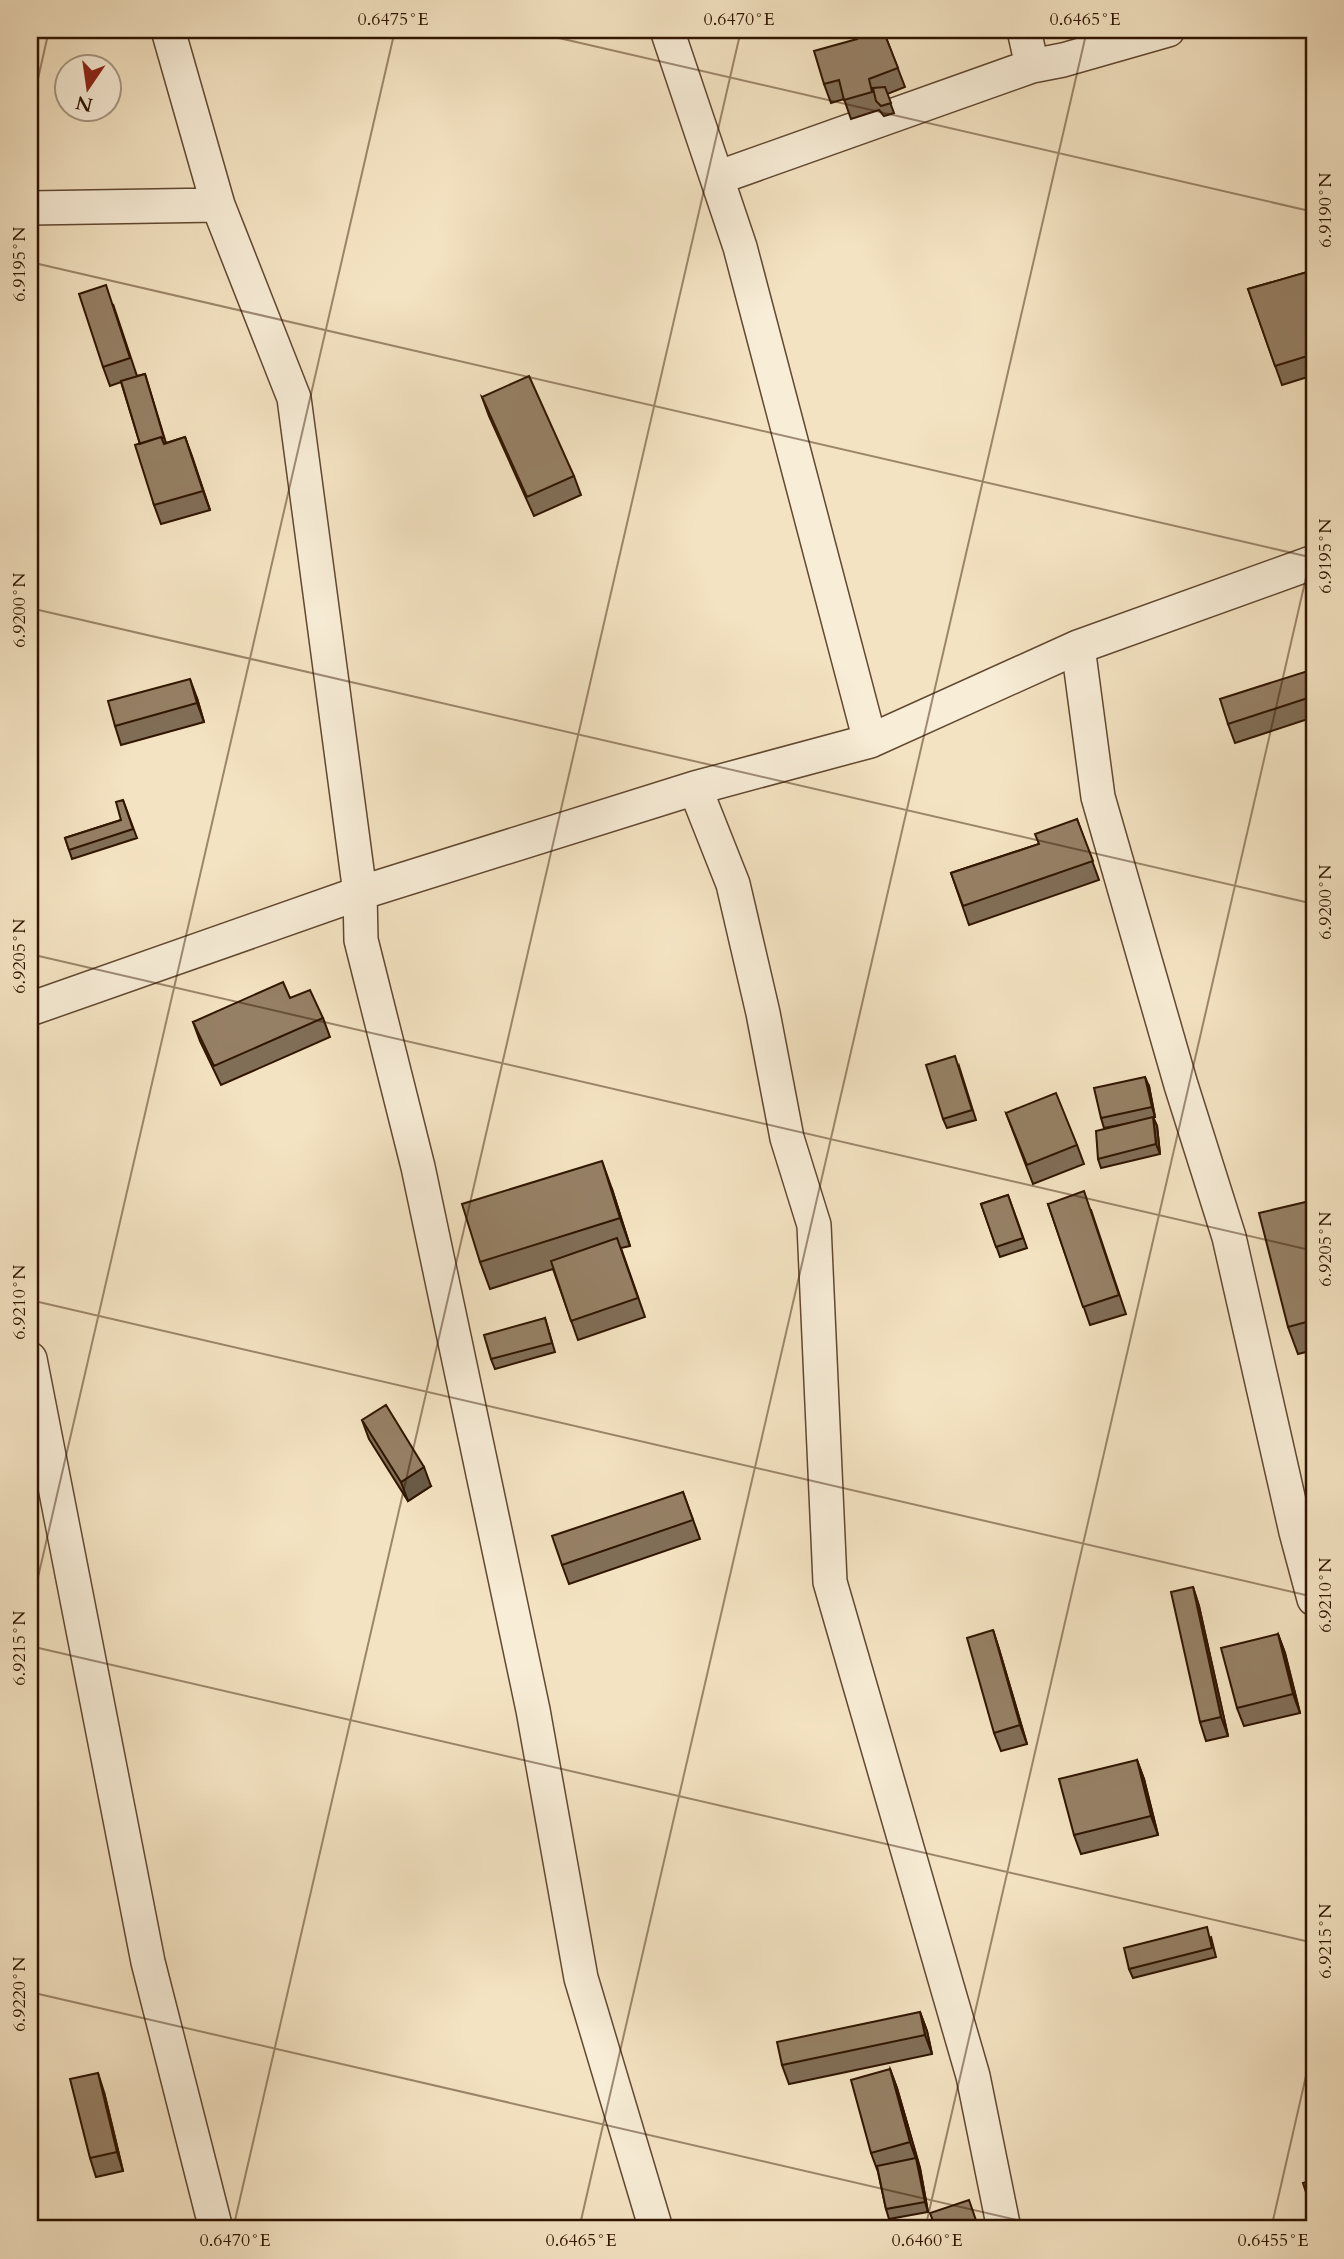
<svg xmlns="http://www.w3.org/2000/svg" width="1344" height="2259" viewBox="0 0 1344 2259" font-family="Cardo,serif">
<rect width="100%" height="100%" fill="#f4e3c2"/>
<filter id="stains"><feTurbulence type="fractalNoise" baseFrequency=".00286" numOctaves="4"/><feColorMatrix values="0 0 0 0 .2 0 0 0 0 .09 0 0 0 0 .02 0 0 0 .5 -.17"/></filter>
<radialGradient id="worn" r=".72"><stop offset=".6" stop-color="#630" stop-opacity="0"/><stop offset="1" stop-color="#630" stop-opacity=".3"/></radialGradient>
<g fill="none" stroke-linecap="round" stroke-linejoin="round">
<defs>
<path id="street" d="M 168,30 L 218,205 L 294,398 L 360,893 L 361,940 L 418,1167 L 533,1710 L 581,1978 L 656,2229
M 667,30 L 740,247 L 870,741
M 1024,30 L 1032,66
M 717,178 L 1032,66 L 1063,60 L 1168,30
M 30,208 L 218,205
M 1078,647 L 1098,797 L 1181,1085 L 1229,1237 L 1296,1532 L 1314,1599
M 695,788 L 733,884 L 763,1013 L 787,1138 L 814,1225 L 830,1582 L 973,2076 L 1004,2229
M 30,1009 L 360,893 L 695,788 L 870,741 L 1078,647 L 1314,562
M 30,1359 L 148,1962 L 216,2229"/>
</defs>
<use href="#street" stroke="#614830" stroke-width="36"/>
<use href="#street" stroke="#f8edd7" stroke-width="33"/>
</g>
<path fill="#816e57" stroke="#301500" stroke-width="2" d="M 850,30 L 883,30 L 905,87 L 887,94 L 894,113 L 884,116 L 879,110 L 851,119 L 844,99 L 831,103 L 824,84 L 855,39 Z
M 1314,270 L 1314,375 L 1282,385 L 1248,289 Z
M 113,304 L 137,376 L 145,374 L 166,443 L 185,437 L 210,510 L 161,524 L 154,505 L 140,444 L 121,382 L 110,386 L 103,367 Z
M 30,370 L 38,402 L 30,404 Z
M 482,397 L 574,476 L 581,495 L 534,516 L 489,416 Z
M 1314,669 L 1314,717 L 1235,743 L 1228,724 Z
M 197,698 L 204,722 L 121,745 L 115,726 Z
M 123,800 L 137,838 L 72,859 L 65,838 L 121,820 Z
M 1077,819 L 1099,880 L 969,925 L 951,873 L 1039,844 Z
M 290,998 L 323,1018 L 330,1037 L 221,1085 L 200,1041 L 193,1022 Z
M 959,1066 L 976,1120 L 947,1128 L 943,1119 Z
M 1149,1086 L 1155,1117 L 1153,1117 L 1157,1126 L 1160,1154 L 1101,1168 L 1098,1159 L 1130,1123 L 1104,1128 L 1101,1118 Z
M 1006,1113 L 1077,1145 L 1084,1164 L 1033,1184 Z
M 612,1189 L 630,1246 L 621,1248 L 645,1317 L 578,1340 L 553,1269 L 490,1289 L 480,1262 Z
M 1008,1195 L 1027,1248 L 1000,1257 L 981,1204 Z
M 1314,1200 L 1314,1350 L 1298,1354 L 1288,1327 Z
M 1048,1204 L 1091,1210 L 1126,1314 L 1090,1325 Z
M 545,1318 L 555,1352 L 495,1369 L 491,1359 Z
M 362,1420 L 431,1486 L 408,1501 L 369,1439 Z
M 683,1492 L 700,1539 L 569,1584 L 562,1565 Z
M 1193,1587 L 1199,1606 L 1228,1736 L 1206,1741 L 1200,1722 Z
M 993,1630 L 999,1649 L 1027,1744 L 1001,1751 L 994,1733 Z
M 1278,1634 L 1285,1653 L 1300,1713 L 1244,1726 L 1237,1708 Z
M 1137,1760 L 1144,1779 L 1158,1835 L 1081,1854 L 1074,1835 Z
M 30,1773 L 38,1803 L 30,1805 L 30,1777 L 30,1779 Z
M 1211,1937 L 1216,1957 L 1133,1978 L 1129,1969 Z
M 920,2012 L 927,2031 L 932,2054 L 789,2084 L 782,2065 Z
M 30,2038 L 38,2073 L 30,2075 Z
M 890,2069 L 897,2088 L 920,2168 L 928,2212 L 889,2219 L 886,2209 L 878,2172 L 871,2153 Z
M 104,2092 L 123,2171 L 96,2177 L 90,2158 Z"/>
<path fill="#695a47" stroke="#301500" stroke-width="2" d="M 30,370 L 38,402 L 31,383 Z
M 185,437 L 192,456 L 210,510 L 203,491 Z
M 190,679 L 197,698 L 204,722 L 197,703 Z
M 1145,1077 L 1149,1086 L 1155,1117 L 1152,1107 Z
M 1153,1117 L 1157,1126 L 1160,1154 L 1156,1144 Z
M 602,1161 L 612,1189 L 630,1246 L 620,1218 Z
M 424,1467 L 431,1486 L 408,1501 L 401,1482 Z
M 1193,1587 L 1199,1606 L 1228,1736 L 1221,1717 Z
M 993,1630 L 999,1649 L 1027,1744 L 1020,1725 Z
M 1278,1634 L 1285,1653 L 1300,1713 L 1293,1694 Z
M 1137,1760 L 1144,1779 L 1158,1835 L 1151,1816 Z
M 30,1773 L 38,1803 L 32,1784 Z
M 920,2012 L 927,2031 L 932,2054 L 925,2035 Z
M 30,2038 L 38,2073 L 31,2054 L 30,2047 Z
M 890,2069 L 897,2088 L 920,2168 L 928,2212 L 925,2202 L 916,2159 L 910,2142 Z
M 98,2073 L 104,2092 L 123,2171 L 117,2152 Z"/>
<path fill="#968065" stroke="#301500" stroke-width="2" d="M 853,30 L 883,30 L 898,68 L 869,79 L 872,92 L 844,100 L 839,80 L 824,84 L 814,51 L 857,39 Z
M 885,87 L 891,103 L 881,106 L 876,101 L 873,88 Z
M 1314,270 L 1314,354 L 1275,366 L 1248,289 Z
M 106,285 L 130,358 L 103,367 L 79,294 Z
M 145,374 L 164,438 L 162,438 L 161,437 L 140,444 L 121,381 Z
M 529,376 L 574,476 L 527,497 L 482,397 Z
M 161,437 L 164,444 L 185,437 L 203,491 L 154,505 L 135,445 Z
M 1314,669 L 1314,696 L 1228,724 L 1220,699 Z
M 190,679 L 197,703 L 115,726 L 108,701 Z
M 123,800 L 133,829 L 69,850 L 65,838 L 121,820 L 116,802 Z
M 1077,819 L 1093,861 L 963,906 L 951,873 L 1039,844 L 1035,834 Z
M 283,982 L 290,998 L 310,990 L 323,1018 L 214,1066 L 193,1022 Z
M 955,1056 L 972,1110 L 943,1119 L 926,1065 Z
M 1145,1077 L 1152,1107 L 1101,1118 L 1094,1088 Z
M 1056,1093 L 1077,1145 L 1027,1165 L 1006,1113 Z
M 1153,1117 L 1156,1144 L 1098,1159 L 1096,1131 Z
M 602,1161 L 620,1218 L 480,1262 L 462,1204 Z
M 1084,1191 L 1119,1295 L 1083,1307 L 1048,1204 Z
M 1008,1195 L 1023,1238 L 996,1247 L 981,1204 Z
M 1314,1200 L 1314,1320 L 1288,1327 L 1259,1213 Z
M 617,1238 L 638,1298 L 571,1321 L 551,1261 Z
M 545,1318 L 552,1343 L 491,1359 L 484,1335 Z
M 386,1405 L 424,1467 L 401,1482 L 362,1420 Z
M 683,1492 L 693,1520 L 562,1565 L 552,1536 Z
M 1193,1587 L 1221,1717 L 1200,1722 L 1171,1592 Z
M 993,1630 L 1020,1725 L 994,1733 L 967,1638 Z
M 1278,1634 L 1293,1694 L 1237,1708 L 1221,1648 Z
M 1137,1760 L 1151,1816 L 1074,1835 L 1059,1779 Z
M 1207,1927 L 1212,1948 L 1129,1969 L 1124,1948 Z
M 920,2012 L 925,2035 L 782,2065 L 777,2042 Z
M 890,2069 L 910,2142 L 871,2153 L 851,2080 Z
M 98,2073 L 117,2152 L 90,2158 L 70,2079 Z
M 1314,2078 L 1314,2102 L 1308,2080 Z
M 916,2158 L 925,2202 L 886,2209 L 877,2166 Z
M 1314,2180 L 1314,2217 L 1303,2183 Z
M 969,2200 L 979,2229 L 936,2229 L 930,2213 Z"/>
<path fill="none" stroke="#301500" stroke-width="2" stroke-opacity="0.45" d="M 524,30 L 1314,212M 30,114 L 49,30M 30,262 L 1314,558M 30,608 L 1314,904M 30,954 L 1314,1251M 30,1300 L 1314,1597M 30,1612 L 395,30M 30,1646 L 1314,1943M 30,1992 L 1056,2229M 233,2229 L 741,30M 579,2229 L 1087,30M 925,2229 L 1314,543M 1271,2229 L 1314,2041"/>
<rect width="1344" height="2259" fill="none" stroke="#f4e3c2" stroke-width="77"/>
<g transform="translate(88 88) rotate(193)"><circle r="33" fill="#f8edd7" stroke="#a89781" stroke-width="2"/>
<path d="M0-5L12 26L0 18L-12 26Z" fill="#8f2418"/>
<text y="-10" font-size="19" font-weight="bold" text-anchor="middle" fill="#301500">N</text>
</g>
<rect x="38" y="38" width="1268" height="2182" fill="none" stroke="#301500" stroke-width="2.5"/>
<g font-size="18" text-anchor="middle" fill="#301500">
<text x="393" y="25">0.6475°E</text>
<text x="739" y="25">0.6470°E</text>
<text x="1085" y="25">0.6465°E</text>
<text transform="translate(1325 210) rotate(-90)" y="6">6.9190°N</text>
<text transform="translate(19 264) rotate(-90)" y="6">6.9195°N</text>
<text transform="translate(1325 556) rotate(-90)" y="6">6.9195°N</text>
<text transform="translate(19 610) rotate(-90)" y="6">6.9200°N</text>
<text transform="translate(1325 902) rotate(-90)" y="6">6.9200°N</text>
<text transform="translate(19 956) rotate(-90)" y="6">6.9205°N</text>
<text transform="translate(1325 1249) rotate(-90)" y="6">6.9205°N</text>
<text transform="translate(19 1302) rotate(-90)" y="6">6.9210°N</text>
<text transform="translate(1325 1595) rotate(-90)" y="6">6.9210°N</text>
<text transform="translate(19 1648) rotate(-90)" y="6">6.9215°N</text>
<text transform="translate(1325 1941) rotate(-90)" y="6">6.9215°N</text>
<text transform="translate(19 1994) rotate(-90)" y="6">6.9220°N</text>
<text x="235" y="2246">0.6470°E</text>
<text x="581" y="2246">0.6465°E</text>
<text x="927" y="2246">0.6460°E</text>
<text x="1273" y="2246">0.6455°E</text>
</g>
<rect width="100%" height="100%" filter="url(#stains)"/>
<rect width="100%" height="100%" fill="url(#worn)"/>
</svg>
